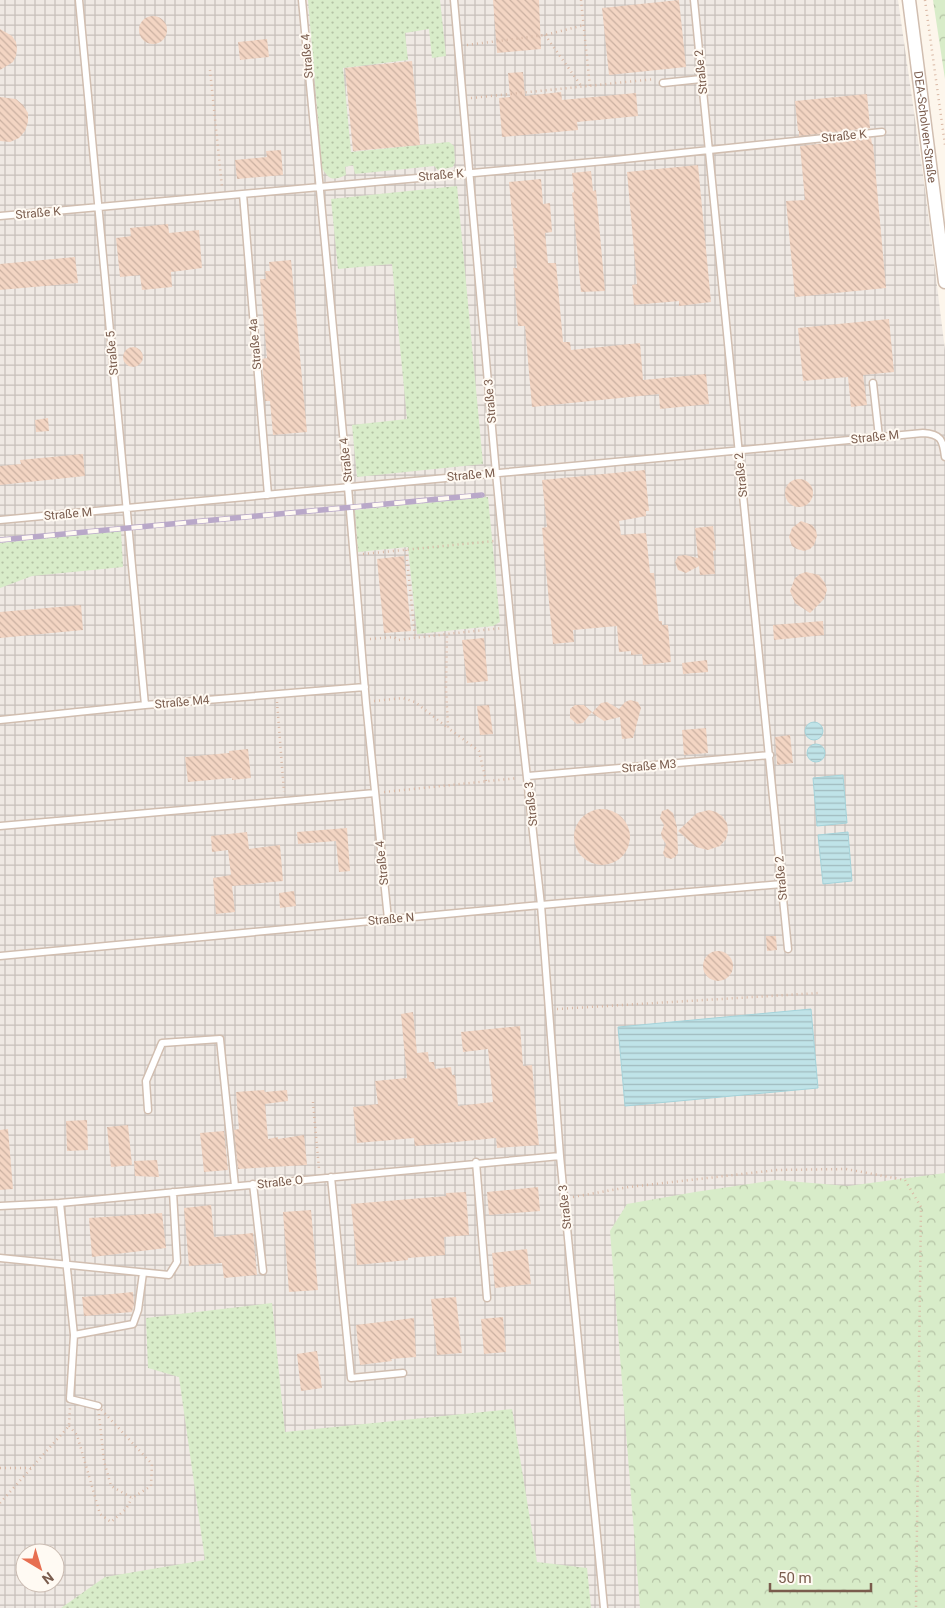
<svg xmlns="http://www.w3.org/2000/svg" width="945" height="1608" viewBox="0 0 945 1608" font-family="Roboto,sans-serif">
<defs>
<pattern id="industrial-grid" width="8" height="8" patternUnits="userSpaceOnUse" patternTransform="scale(1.25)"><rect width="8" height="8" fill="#efe9e4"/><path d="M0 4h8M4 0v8" fill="none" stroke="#c7c0bb"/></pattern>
<pattern id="grass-dots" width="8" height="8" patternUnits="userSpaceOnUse" patternTransform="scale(1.25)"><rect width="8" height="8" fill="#d8ecc9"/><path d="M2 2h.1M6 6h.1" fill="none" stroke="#b4c2a5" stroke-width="1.8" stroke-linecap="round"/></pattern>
<pattern id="forest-crowns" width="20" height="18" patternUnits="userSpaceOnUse" patternTransform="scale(1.25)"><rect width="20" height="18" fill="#d8ecc9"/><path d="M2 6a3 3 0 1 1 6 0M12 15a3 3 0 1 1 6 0" fill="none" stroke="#b4c2a5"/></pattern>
<pattern id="water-rules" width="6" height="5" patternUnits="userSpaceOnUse" patternTransform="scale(1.25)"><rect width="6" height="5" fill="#bfe3e8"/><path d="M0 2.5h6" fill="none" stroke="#a0bbbe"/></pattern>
<pattern id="building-back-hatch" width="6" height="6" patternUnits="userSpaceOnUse" patternTransform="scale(1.25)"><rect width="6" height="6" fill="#f3d5c3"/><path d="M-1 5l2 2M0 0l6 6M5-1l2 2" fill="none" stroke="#cab0a1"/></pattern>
</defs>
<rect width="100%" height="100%" fill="#fdf6ec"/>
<path fill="url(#industrial-grid)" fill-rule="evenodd" d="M 0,0 L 898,0 L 925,189 L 945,350 L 945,1608 L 0,1608 ZM 25,1553 L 55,1553 L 55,1583 L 25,1583 Z"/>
<path fill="url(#grass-dots)" d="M 308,0 L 440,0 L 446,56 L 432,58 L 429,29 L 405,33 L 408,60 L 343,68 L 351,152 L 449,142 L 454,146 L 455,162 L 453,167 L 438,170 L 434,166 L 355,174 L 353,165 L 345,167 L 346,175 C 333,181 329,180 322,168 Z
M 457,186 L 483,464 L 357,477 L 352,425 L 407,419 L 392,264 L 338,269 L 331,199 Z
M 488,497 L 500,622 L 493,626 L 417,634 L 408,547 L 358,552 L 355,510 Z
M 121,531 L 123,567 L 32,576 L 0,588 L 0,543 Z
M 272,1303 L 285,1432 L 512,1409 L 537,1562 L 587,1568 L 591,1608 L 61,1608 L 105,1577 L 205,1560 L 179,1377 L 148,1368 L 146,1318 Z"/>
<path fill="url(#forest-crowns)" d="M 933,0 L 945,0 L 945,79 Z
M 945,1173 L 945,1608 L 640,1608 L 610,1231 L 627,1204 L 695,1192 L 776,1180 L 848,1186 Z"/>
<path fill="url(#water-rules)" stroke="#a5d3da" d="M805 731a9 9 0 1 1 18 0a9 9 0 1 1-18 0Z
M807 753a9 9 0 1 1 18 0a9 9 0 1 1-18 0Z
M 843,775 L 847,823 L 817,826 L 813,778 Z
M 848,832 L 852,881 L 823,884 L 818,835 Z
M 811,1009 L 818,1088 L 625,1106 L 618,1027 Z"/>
<path fill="url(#building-back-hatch)" d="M 493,0 L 539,0 L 541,49 L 497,53 Z
M 679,0 L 686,67 L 609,75 L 602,8 Z
M139 30a14 14 0 1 1 28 0a14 14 0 1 1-28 0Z
M 0,29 L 12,36 L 16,42 L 17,49 L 16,56 L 13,62 L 0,70 Z
M 267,39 L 269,57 L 240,60 L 238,42 Z
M 412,61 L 420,145 L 353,151 L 345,68 Z
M 523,72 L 525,96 L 561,92 L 562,100 L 636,93 L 638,116 L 577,122 L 578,130 L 502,137 L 499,98 L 510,97 L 508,73 Z
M 867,94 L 870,128 L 799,136 L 799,131 L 798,131 L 795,101 Z
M 0,97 L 16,99 L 23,105 L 28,113 L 28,122 L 25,131 L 19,138 L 10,142 L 0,141 Z
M 871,138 L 872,144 L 873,144 L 886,288 L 795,297 L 786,201 L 805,200 L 800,146 Z
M 281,150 L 283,175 L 237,179 L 235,160 L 267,157 L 266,151 Z
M 698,165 L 711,302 L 679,306 L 679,301 L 634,305 L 632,285 L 637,284 L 627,172 Z
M 591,171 L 593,191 L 596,190 L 605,291 L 581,292 L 572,193 L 574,192 L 572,173 Z
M 541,179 L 543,204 L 550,203 L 552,232 L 545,233 L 548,263 L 556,263 L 563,342 L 570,342 L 571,350 L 640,343 L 643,380 L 706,374 L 709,404 L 660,409 L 659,394 L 532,407 L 525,326 L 518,326 L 513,268 L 517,268 L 509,182 Z
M 168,224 L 169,233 L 199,230 L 202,268 L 171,272 L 172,287 L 142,290 L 140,275 L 120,277 L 116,238 L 131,236 L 130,228 Z
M 75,257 L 78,283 L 0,290 L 0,264 Z
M 291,260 L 307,432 L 273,435 L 270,401 L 265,401 L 262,359 L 267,358 L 260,279 L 266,279 L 265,271 L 270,271 L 269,262 Z
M 889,319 L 894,372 L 863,375 L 867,405 L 851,407 L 848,377 L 803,381 L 798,328 Z
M123 357a10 10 0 1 1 20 0a10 10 0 1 1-20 0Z
M 48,418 L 49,431 L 36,432 L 35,420 Z
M 83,454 L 85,476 L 0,485 L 0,466 L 21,464 L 20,460 Z
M 645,470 L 649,511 L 646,511 L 646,516 L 619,521 L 621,535 L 646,533 L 650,573 L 654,573 L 659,621 L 662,621 L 662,625 L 668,625 L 671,662 L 643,665 L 642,654 L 631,655 L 631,651 L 619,652 L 617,626 L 573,630 L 574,642 L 553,644 L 542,528 L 547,527 L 542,480 Z
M785 493a14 14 0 1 1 28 0a14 14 0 1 1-28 0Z
M 801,521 L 812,525 L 816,530 L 817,536 L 814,545 L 810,549 L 804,551 L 797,549 L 792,546 L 789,537 L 792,528 Z
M 713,526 L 716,550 L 713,551 L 715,574 L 700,575 L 699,566 L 686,573 L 678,570 L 675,562 L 678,556 L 685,555 L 698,558 L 695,528 Z
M 404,556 L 411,631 L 384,633 L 377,559 Z
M 806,572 L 819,575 L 825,583 L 827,590 L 824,599 L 810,613 L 795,603 L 790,591 L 795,578 L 800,574 Z
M 81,605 L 83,630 L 0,638 L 0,612 Z
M 823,621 L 824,635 L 774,640 L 773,625 Z
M 484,638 L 488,681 L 467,683 L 462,640 Z
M 707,660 L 708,672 L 683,674 L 682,663 Z
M 630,700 L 638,702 L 641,708 L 633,738 L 622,739 L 620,717 L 604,721 L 592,713 L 601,703 L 607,702 L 619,709 L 625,702 Z
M 489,705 L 493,734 L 480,735 L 477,706 Z
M 575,705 L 584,705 L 592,712 L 583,723 L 577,724 L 570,718 L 570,709 Z
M 706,728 L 708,753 L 684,755 L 682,730 Z
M 790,735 L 793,763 L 777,765 L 775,737 Z
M 248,749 L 251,778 L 232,780 L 232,778 L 188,782 L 185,757 L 229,753 L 229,751 Z
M574 837a28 28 0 1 1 56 0a28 28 0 1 1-56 0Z
M 668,809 L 673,813 L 677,827 L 678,853 L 675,857 L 671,859 L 665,857 L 663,853 L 666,844 L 662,838 L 661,833 L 664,825 L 660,818 L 662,811 Z
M 709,810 L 716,812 L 722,816 L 727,823 L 728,831 L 726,839 L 720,846 L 708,850 L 696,847 L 678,831 L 697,813 Z
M 347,828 L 350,871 L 339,872 L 336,841 L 298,844 L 297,832 Z
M 247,832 L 249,849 L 280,845 L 283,881 L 232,886 L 235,912 L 216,914 L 213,878 L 231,875 L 228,850 L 212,852 L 211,836 Z
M 294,891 L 296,906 L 280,908 L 279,893 Z
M 766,936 L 776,936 L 777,950 L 767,951 Z
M703 966a15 15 0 1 1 30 0a15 15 0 1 1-30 0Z
M 413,1012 L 417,1053 L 428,1052 L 429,1062 L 434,1062 L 435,1069 L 451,1067 L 452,1075 L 455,1075 L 458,1106 L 493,1102 L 488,1049 L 463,1052 L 461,1032 L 520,1026 L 523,1066 L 532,1065 L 539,1145 L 497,1148 L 496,1138 L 415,1146 L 414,1138 L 357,1143 L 353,1107 L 378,1104 L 375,1081 L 407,1078 L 401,1014 Z
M 264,1090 L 265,1092 L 287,1090 L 288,1101 L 265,1104 L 268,1139 L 278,1137 L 278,1139 L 304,1135 L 307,1165 L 238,1169 L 234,1130 L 239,1129 L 236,1092 Z
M 87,1120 L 88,1150 L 67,1151 L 66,1121 Z
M 128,1125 L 132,1165 L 111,1167 L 107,1127 Z
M 8,1129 L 13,1189 L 0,1190 L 0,1130 Z
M 224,1131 L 228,1170 L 204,1172 L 200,1133 Z
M 157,1160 L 159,1177 L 135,1176 L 134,1161 Z
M 538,1187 L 540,1211 L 489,1215 L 487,1192 Z
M 466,1192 L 469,1235 L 444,1237 L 445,1255 L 408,1258 L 408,1260 L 357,1265 L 351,1204 L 446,1196 L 446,1193 Z
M 211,1205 L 214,1237 L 253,1233 L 257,1275 L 224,1278 L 222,1263 L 189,1266 L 184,1208 Z
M 311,1210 L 318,1290 L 289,1292 L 283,1212 Z
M 162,1213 L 166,1248 L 92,1257 L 89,1218 Z
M 527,1249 L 531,1284 L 495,1288 L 492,1253 Z
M 133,1292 L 134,1304 L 132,1312 L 84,1316 L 82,1297 Z
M 456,1297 L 462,1353 L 437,1355 L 431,1299 Z
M 503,1317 L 506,1352 L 484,1354 L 481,1319 Z
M 414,1318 L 416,1357 L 391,1359 L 392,1361 L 360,1365 L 356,1325 Z
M 317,1351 L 322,1388 L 301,1391 L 297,1354 Z"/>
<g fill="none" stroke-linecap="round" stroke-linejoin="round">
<defs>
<path id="lane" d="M 79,0 L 145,705
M 302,0 L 348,487 L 366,703 L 388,919
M 454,0 L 496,473 L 515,669 L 541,905 L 560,1156 L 604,1608
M 694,0 L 788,949
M 663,83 L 701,79
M 243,194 L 268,495
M 0,216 L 605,161 L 882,132
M 873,383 L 879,437
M 0,520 L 923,433 C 941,434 943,440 945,457
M 0,720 L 145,705 L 365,687
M 528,776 L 770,755
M 0,826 L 375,793
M 0,956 L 541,905 L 782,884
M 148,1110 L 146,1081 L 162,1043 L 220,1039 L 235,1186
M 476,1162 L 487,1298
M 331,1177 L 351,1378 L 403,1373
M 253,1184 L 263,1271
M 60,1203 L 74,1335 L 70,1399 L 98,1406
M 0,1206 L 60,1203 L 560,1156
M 0,1258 L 169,1275 L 177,1262 L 173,1192
M 74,1335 L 133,1324 L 138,1310 L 143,1273"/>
<g id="street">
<path id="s1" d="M 909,0 L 945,282"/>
</g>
</defs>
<use href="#lane" stroke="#d1beb0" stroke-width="9"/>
<use href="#street" stroke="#d1beb0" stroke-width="15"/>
<path stroke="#d9b8a5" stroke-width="2.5" stroke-dasharray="1 4" stroke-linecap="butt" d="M 581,0 L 590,87
M 925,0 L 945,145
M 545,35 L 582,87
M 467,45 L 545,35 L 584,25
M 210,70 L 222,187
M 471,98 L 655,79
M 406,550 L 415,637
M 363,554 L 494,541
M 370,639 L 394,637 L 398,640 L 447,634
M 374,701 L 403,698 L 415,702 L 448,728
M 277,702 L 284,792
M 486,781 L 479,751 L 448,728 L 446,688 L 447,634 L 503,628
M 384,792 L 518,778
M 557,1009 L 819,993
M 313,1102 L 319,1169
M 573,1197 L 629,1187 L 777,1170 L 846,1169 L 905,1180 L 921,1207 L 916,1608
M 98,1406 L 152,1464 L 151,1486 L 132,1498 L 111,1486 L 104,1461 Z
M 69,1426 L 77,1435 L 100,1514 L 111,1522 L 126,1509 L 132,1498
M 0,1468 L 32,1468
M 0,1503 L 69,1426 L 70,1408"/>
<use href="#lane" stroke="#fff" stroke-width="6"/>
<use href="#street" stroke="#fff" stroke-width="12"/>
<defs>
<path id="rail" d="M 0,540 L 482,495"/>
</defs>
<use href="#rail" stroke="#b9a8c9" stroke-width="5.5"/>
<use href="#rail" stroke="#fffaf3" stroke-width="4" stroke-dasharray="11" stroke-linecap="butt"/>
</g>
<g text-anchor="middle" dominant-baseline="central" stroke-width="4" stroke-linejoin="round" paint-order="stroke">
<g font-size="12" fill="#7a5c4d" stroke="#fffaf3">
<text transform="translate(307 56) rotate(-95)">Straße 4</text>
<text transform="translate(701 72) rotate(-96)">Straße 2</text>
<text stroke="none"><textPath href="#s1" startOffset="128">DEA-Scholven-Straße</textPath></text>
<text transform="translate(844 136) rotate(-6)">Straße K</text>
<text transform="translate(441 175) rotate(-5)">Straße K</text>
<text transform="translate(38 213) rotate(-5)">Straße K</text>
<text transform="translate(255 344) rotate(-95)">Straße 4a</text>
<text transform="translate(112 353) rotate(-95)">Straße 5</text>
<text transform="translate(490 401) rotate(-95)">Straße 3</text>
<text transform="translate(875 437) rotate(-6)">Straße M</text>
<text transform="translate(346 460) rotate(-96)">Straße 4</text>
<text transform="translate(471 475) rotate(-5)">Straße M</text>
<text transform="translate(741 475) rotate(-96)">Straße 2</text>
<text transform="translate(68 514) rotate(-5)">Straße M</text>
<text transform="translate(182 702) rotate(-5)">Straße M4</text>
<text transform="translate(649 766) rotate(-5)">Straße M3</text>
<text transform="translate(531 804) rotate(-96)">Straße 3</text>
<text transform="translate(382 863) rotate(-96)">Straße 4</text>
<text transform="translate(781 878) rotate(-95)">Straße 2</text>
<text transform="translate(391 919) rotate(-5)">Straße N</text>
<text transform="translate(280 1182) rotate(-6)">Straße O</text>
<text transform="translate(565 1207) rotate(-96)">Straße 3</text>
</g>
</g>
<g transform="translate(40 1568) rotate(142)"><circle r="24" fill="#fffaf3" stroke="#cabbb1"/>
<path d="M0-4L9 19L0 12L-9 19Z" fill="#e76f51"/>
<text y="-8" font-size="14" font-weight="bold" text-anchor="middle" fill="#7a5c4d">N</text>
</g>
<path d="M770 1583v8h101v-8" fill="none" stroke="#7a5c4d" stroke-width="2.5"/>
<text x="778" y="1583" font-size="15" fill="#7a5c4d" stroke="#fffaf3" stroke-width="4" paint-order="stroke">50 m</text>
</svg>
